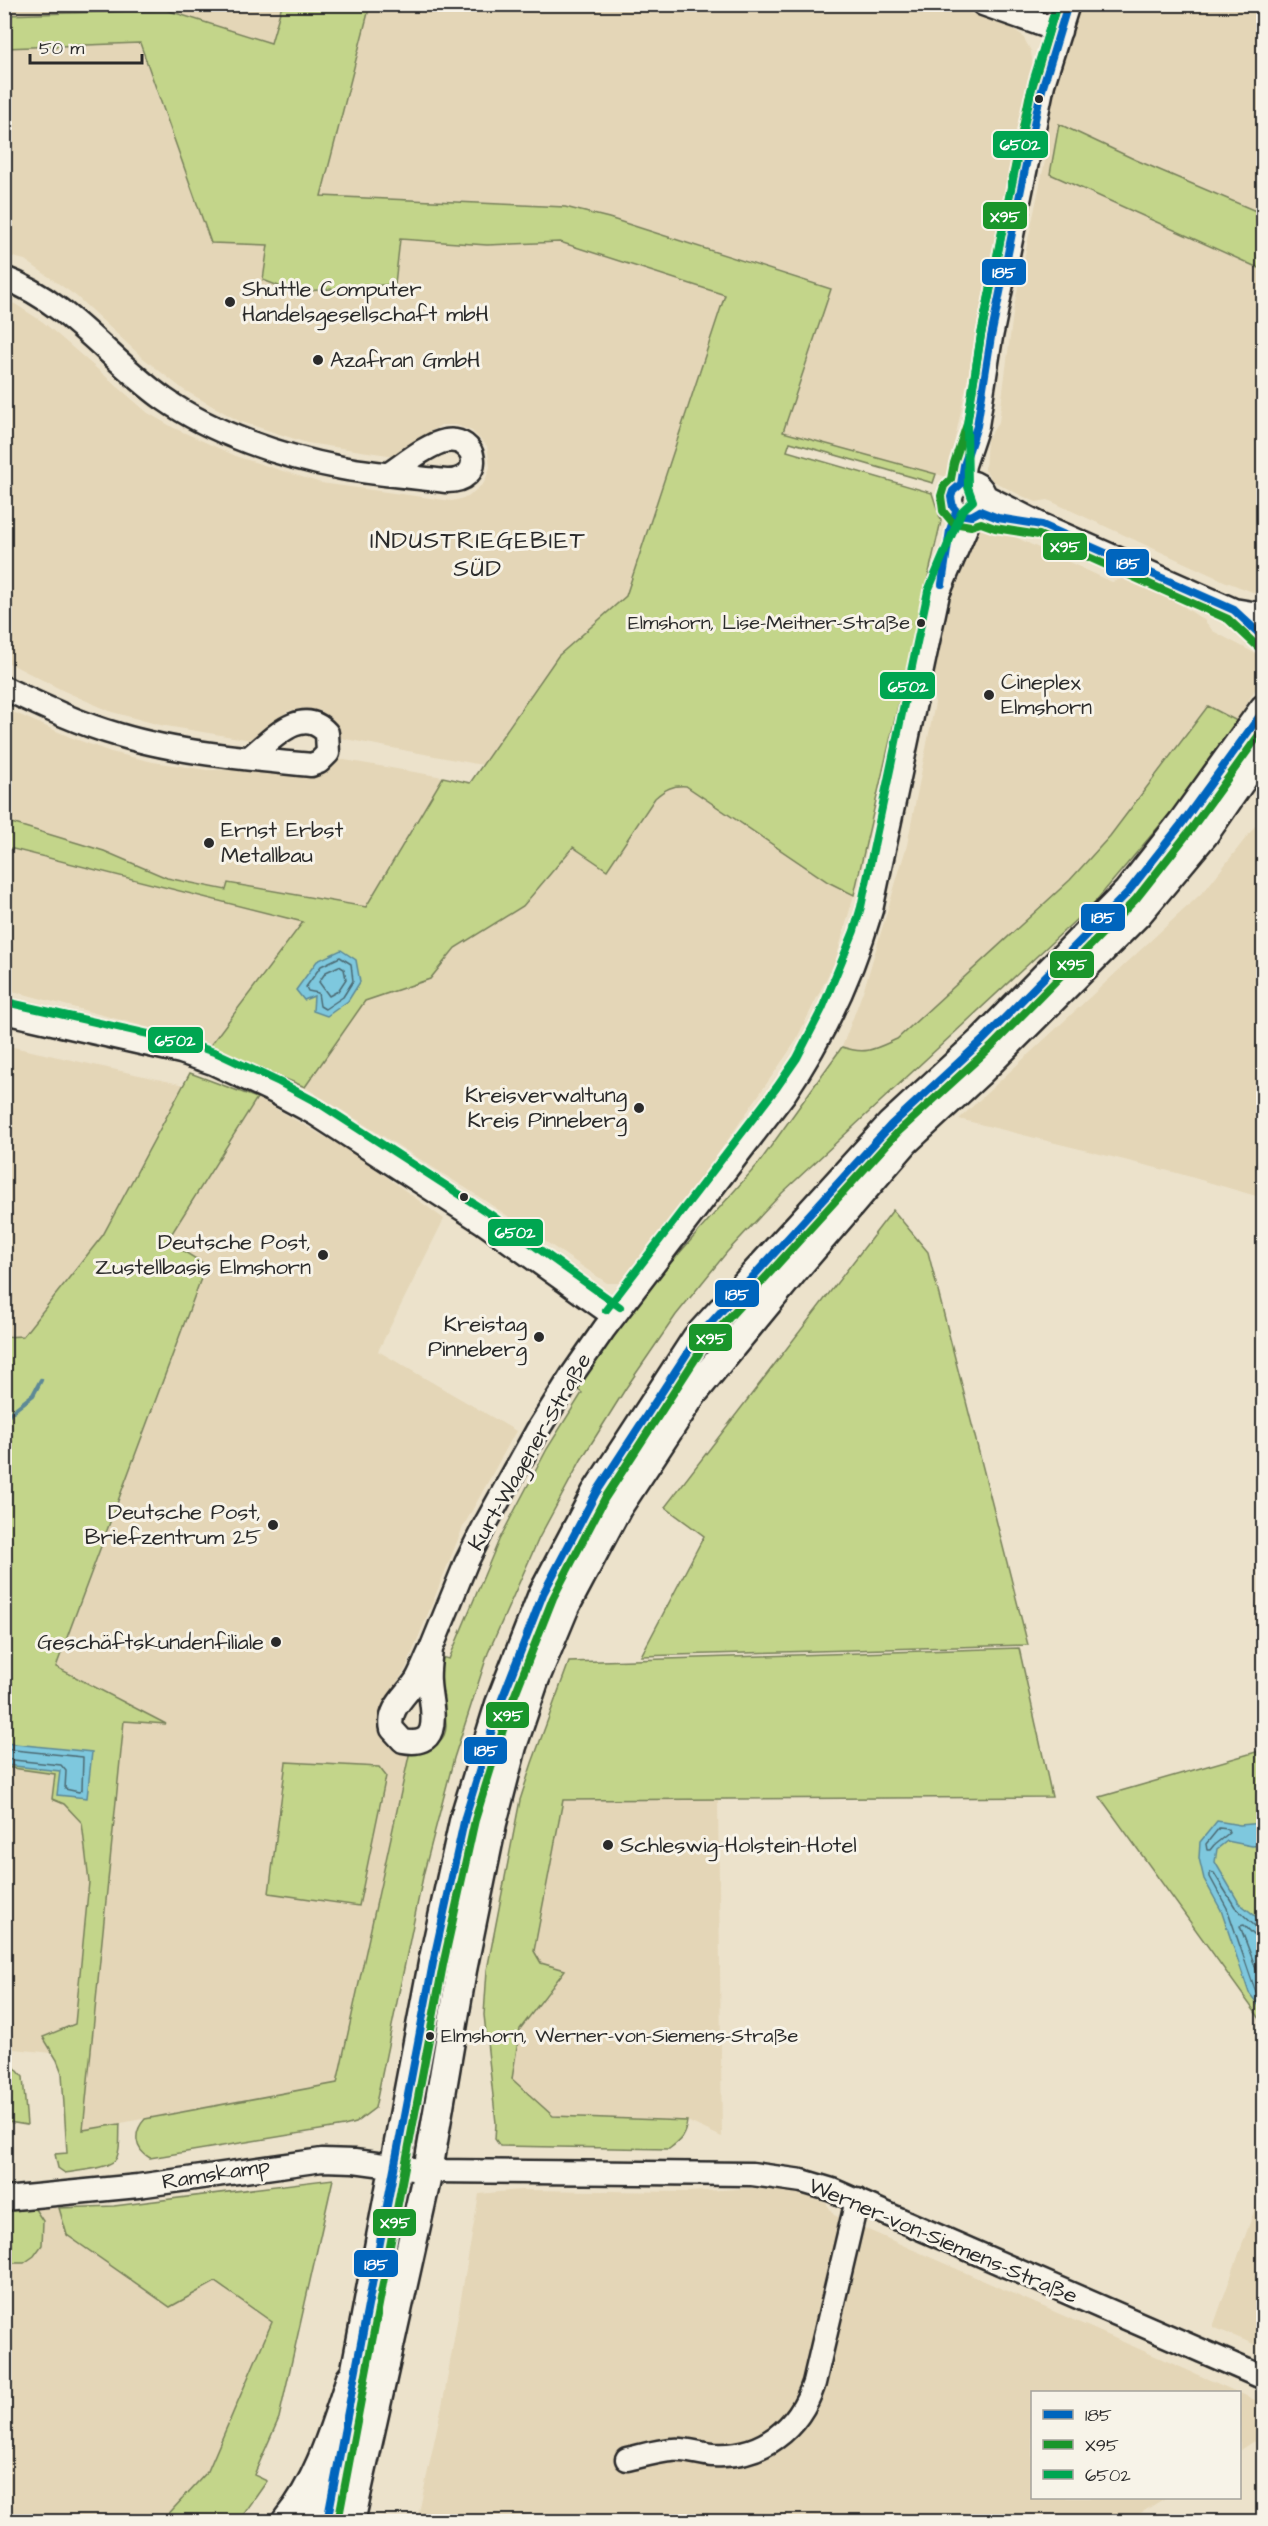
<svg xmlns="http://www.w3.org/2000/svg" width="1268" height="2526" viewBox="0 0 1268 2526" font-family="'Architects Daughter',sans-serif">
<rect width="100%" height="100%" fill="#ece2cb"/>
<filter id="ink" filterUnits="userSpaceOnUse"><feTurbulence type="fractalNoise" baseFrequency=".0167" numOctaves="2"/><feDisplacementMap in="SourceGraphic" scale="12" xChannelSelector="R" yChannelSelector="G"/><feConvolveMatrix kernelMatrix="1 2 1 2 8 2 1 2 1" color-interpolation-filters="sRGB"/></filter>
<g filter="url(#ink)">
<path fill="#e4d6b7" d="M 4,5 L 282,5 L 271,43 L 166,10 L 5,15 Z
M 370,5 L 947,5 L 1010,27 L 1022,35 L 1031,51 L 1033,69 L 947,477 L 782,432 L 831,288 L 609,218 L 565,207 L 321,196 Z
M 1073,5 L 1263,5 L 1263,596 L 1224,581 L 1048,500 L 1036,502 L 1020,495 L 993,481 L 985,470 L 987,439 L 999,422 L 1014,306 L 1048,147 L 1045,133 L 1064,37 Z
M 139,43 L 211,243 L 268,245 L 263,280 L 294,292 L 395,284 L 400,239 L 487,245 L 560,242 L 725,295 L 626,596 L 558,656 L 482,765 L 340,738 L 332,719 L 321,711 L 305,708 L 288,711 L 251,740 L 160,725 L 112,712 L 64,691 L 5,661 L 5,301 L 15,304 L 43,322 L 148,413 L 174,428 L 238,457 L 321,483 L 452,501 L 468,497 L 484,483 L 490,467 L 487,446 L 472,431 L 456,425 L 441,425 L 395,456 L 307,443 L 239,421 L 184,390 L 143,358 L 76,296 L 25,260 L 5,255 L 4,48 Z
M 985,524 L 1002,525 L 1012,530 L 1015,537 L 1112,582 L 1122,579 L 1178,603 L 1204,620 L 1213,631 L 1260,656 L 1262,670 L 1257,686 L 1237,721 L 1207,706 L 1110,836 L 1070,880 L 897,1039 L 872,1051 L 857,1052 L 842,1047 L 865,986 L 907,845 L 935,703 L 931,686 L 956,564 L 969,534 Z
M 4,708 L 70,737 L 111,752 L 153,762 L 207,770 L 251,769 L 306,777 L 323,775 L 339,759 L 443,777 L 366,907 L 228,883 L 226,890 L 167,878 L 104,851 L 5,821 Z
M 677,785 L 686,786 L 828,882 L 854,895 L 836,959 L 794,1044 L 665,1231 L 631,1275 L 619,1283 L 607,1283 L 472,1192 L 305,1087 L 365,1001 L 430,979 L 455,948 L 523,906 L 573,847 L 607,869 L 654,800 L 664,790 Z
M 1263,816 L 1263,1198 L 1177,1173 L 959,1119 L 1206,889 Z
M 4,847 L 304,922 L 209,1047 L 173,1034 L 5,989 Z
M 4,1045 L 184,1085 L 103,1235 L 23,1336 L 5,1337 Z
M 257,1098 L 358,1156 L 444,1219 L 378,1351 L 516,1431 L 463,1527 L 406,1668 L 382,1707 L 380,1728 L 392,1745 L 410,1751 L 337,2083 L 83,2130 L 90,2057 L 5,2048 L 4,1708 L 164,1724 L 56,1668 L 206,1265 L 166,1242 Z
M 718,1798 L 722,2137 L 687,2121 L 553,2116 L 512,2079 L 520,2029 L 564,1971 L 541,1963 L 534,1951 L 563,1799 Z
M 1263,2186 L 1263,2348 L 1213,2327 Z
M 754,2188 L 800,2194 L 826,2203 L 834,2215 L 1237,2392 L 1032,2392 L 1032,2498 L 1165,2498 L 1128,2521 L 417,2522 L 445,2391 L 479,2194 L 520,2190 L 688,2192 Z
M 59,2208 L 67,2235 L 215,2282 L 272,2322 L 208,2471 L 162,2521 L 5,2522 L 5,2209 Z
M 1240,2393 L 1263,2404 L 1264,2434 L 1240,2450 Z"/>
<path fill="#c3d58a" stroke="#77805a" stroke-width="1.5" d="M 282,5 L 370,5 L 321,196 L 565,207 L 609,218 L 831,289 L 783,432 L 936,474 L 933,483 L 790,442 L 787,451 L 932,493 L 941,521 L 854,895 L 828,882 L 686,786 C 673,785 665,789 655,798 L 607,870 L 573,847 L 523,906 L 455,948 L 430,979 L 365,1001 L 305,1087 L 209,1047 L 303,922 L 5,847 L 5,821 L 104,851 L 167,878 L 226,890 L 228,883 L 366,907 L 443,777 L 470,783 L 558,656 L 626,596 L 725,295 L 560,242 L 487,245 L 400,239 L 395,284 L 294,292 L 263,280 L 268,245 L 211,243 L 140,43 L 5,48 L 5,15 L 166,10 L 271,43 Z
M 1059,124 L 1136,160 L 1263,214 L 1263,270 L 1050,174 Z
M 1208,706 L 1237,721 L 1193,786 L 1094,903 L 782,1193 L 727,1252 L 676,1315 L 626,1388 L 581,1460 L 539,1538 L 488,1653 L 454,1758 L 424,1872 L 375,2108 L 355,2123 L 344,2126 L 150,2158 C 134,2149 133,2132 145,2119 L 337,2083 L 410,1751 C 463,1743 443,1722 439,1685 C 438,1675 439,1665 438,1656 L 449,1659 L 499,1540 L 547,1449 L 582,1393 L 574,1387 L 622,1318 L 759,1163 L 842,1047 C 866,1055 875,1049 897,1039 L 1070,880 L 1110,836 Z
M 190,1073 L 257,1098 L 167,1241 L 206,1265 L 56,1667 L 166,1724 L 124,1721 L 83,2130 L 120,2124 C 119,2134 121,2147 117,2157 C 113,2169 76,2171 65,2173 L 58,2168 L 55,2154 L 67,2153 L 62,2073 L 57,2060 L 43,2037 L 75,2024 L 89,1882 L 82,1823 L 64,1804 L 52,1799 L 55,1774 L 5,1767 L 4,1337 L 23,1336 L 103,1235 Z
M 893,1210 L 928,1252 L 1028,1645 L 641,1656 L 704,1536 L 665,1507 Z
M 1019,1648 L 1052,1797 L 563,1800 L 534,1951 L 541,1963 L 565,1970 L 520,2029 L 512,2079 L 553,2116 L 687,2121 C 685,2136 681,2140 669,2149 L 500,2146 L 495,2139 L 496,2123 L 484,2015 L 487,1970 L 520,1800 L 532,1763 L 569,1662 Z
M 1263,1750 L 1263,2023 L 1100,1797 Z
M 286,1762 L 379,1767 L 386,1776 L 359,1906 L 269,1893 Z
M 5,2056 L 23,2077 L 27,2125 L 9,2122 L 7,2088 L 5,2086 Z
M 333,2179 L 279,2418 L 254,2475 L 267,2481 L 239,2521 L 162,2521 L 208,2471 L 272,2322 L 215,2282 L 170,2307 L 67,2235 L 59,2208 L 114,2206 Z
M 5,2209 L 35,2209 L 43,2221 L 42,2245 L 34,2256 L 24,2263 L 5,2263 Z"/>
<path fill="#7ec8de" stroke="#5d8996" stroke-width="1.5" d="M 341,950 L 356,960 L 360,982 L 348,1001 L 327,1016 L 313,1011 L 314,996 L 304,1000 L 296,990 L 317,961 Z
M 5,1743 L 92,1752 L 87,1798 L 57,1795 L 60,1771 L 5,1765 Z
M 1217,1821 L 1240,1825 L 1263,1823 L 1263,1845 L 1252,1846 L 1227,1841 L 1217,1849 L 1215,1862 L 1239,1903 L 1259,1919 L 1263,1928 L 1263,2011 L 1249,1993 L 1221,1910 L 1204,1879 L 1199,1858 L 1200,1842 Z"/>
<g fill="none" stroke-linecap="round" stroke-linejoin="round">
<path stroke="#4c6a73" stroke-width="1.5" d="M 340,957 L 351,964 L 353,981 L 343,997 L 325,1009 L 320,1006 L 318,993 L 308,991 L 306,987 L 321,966 Z
M 339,966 L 344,969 L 346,979 L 338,991 L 329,996 L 319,982 L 326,972 Z
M 4,1749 L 83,1757 L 82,1790 L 79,1792 L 65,1789 L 66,1771 L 61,1765 L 4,1759
M 1219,1828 L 1228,1829 L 1229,1833 L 1214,1845 L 1210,1850 L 1207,1850 L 1206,1844 Z
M 1264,1929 L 1257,1928 L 1235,1907 L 1214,1873 L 1210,1872 L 1210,1877 L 1227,1908 L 1255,1990 L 1264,2002
M 1264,1937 L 1254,1935 L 1244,1925 L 1240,1926 L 1264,1990"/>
<path stroke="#5d8996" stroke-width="4.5" d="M 4,1418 L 33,1395 L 41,1380"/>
<defs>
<path id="minor" d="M 983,4 L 1060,31
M 4,278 C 69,302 109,360 164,399 C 212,433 283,457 342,468 C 376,474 412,477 446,481 C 486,482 478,435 445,441 C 428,444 404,464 389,474
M951 499a17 17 0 1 1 34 0a17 17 0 1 1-34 0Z
M 961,484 L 964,465 L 977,426 L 991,337 L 1043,84 L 1068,4
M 985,496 L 1042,525 L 1234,610 L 1264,615
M 1234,610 L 1264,638
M 4,688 C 42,706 80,724 119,735 C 179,753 249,759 311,765 L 319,762 L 328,753 L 327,733 C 301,704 271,741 249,758
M 4,1012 L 181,1052 L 213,1063 L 275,1092 L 314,1113 L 484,1223 L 614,1316
M 431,1649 L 466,1563 L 486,1523 L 537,1431 L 572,1375 L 604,1329 L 785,1093 C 823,1037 852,975 871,910 L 938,594 L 971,516
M 431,1649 C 430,1660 428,1671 429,1682 C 430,1705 446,1749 403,1741 L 392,1729 C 387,1709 407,1695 417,1679 C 422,1670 426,1659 431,1649 Z
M 4,2199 L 138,2186 L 322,2160 L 354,2161 L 428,2171 L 752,2174 L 802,2181 L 832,2190 L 1264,2378
M 627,2459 C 641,2456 657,2451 672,2450 C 685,2448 700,2454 713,2455 C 762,2458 799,2429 814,2383 L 857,2200"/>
<path id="major" d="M 327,2522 L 433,1963 L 465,1817 L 500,1704 L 543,1594 L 596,1493 L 697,1338 L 891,1125 L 983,1040 L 1128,892 L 1183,822 L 1264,709
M 350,2522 L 428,2171 L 462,1970 L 492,1823 L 512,1746 L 535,1678 L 565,1606 L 617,1508 L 692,1394 L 794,1270 L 905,1141 L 978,1073 L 1138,913 L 1204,834 L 1264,747"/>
<path id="highway" d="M 289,2522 C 322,2482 337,2428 353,2380"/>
</defs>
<use href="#minor" stroke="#2b2b2b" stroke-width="27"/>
<use href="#major" stroke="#2b2b2b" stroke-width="33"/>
<use href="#highway" stroke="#2b2b2b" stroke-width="38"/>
<use href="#minor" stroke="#f7f3e8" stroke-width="22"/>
<use href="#major" stroke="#f7f3e8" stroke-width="28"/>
<use href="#highway" stroke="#f7f3e8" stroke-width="33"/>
<defs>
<path id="bus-1" d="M 980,511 L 971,516 L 959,514 L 953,507 L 951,497 L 953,491 L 961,484 L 964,465 L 977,426 L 991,337 L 1039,100 L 1068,4
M 980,511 L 998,518 L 1042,525 L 1234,610 L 1264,638
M 942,584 L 950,530 L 956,512
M 327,2522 L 433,1963 L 465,1817 L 500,1704 L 543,1594 L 596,1493 L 697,1338 L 891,1125 L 983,1040 L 1128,892 L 1183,822 L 1264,710"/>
<path id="bus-2" d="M 1057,4 L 1029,98 L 981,335 L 967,424 L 954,463 L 951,479 L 944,486 L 941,496 L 943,511 L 953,523 L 971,526 L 981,523 L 995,528 L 1039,535 L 1228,619 L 1257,646
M 338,2522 L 443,1965 L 475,1820 L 510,1707 L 553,1598 L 605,1498 L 705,1344 L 898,1132 L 991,1047 L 1136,899 L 1192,828 L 1264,728"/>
<path id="bus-3" d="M 6,1002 L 184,1042 L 217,1053 L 279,1082 L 320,1104 L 490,1214 L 620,1307
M 606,1310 L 777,1087 L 797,1058 L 822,1009 L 854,931 L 861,907 L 928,591 L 962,511 L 973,501 L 968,487 L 967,425 L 981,335 L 1033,82 L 1057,4"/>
</defs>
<use href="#bus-1" stroke="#f7f3e8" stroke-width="12"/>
<use href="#bus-2" stroke="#f7f3e8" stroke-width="12"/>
<use href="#bus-3" stroke="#f7f3e8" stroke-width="12"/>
<use href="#bus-1" stroke="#0065bd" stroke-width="8"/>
<use href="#bus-2" stroke="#1a962b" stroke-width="8"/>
<use href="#bus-3" stroke="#00a651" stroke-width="8"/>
</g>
</g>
<g fill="#2b2b2b" stroke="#f7f3e8" stroke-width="2">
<circle cx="1039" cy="99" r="5"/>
<circle cx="230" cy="302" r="6"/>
<circle cx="318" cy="360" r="6"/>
<circle cx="921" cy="623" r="5"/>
<circle cx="989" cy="695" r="6"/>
<circle cx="209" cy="843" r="6"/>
<circle cx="639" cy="1108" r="6"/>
<circle cx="464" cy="1197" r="5"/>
<circle cx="323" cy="1255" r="6"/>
<circle cx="539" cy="1337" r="6"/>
<circle cx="273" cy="1525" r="6"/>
<circle cx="276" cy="1642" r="6"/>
<circle cx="608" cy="1845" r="6"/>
<circle cx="430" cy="2036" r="5"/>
</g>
<g text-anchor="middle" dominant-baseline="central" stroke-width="6" stroke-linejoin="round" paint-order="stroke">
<g font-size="20" fill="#2b2b2b" stroke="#f7f3e8" text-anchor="end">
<text x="910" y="623">Elmshorn, Lise-Meitner-Straße</text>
<text x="441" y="2036" text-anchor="start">Elmshorn, Werner-von-Siemens-Straße</text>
</g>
<g font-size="22" fill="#2b2b2b" stroke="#f7f3e8" text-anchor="start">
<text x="242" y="289">Shuttle Computer<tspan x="242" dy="25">Handelsgesellschaft mbH</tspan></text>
<text x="330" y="360">Azafran GmbH</text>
<text x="1001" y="682">Cineplex<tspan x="1001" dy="25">Elmshorn</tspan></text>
<text x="221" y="830">Ernst Erbst<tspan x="221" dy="25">Metallbau</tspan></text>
<text x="627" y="1095" text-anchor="end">Kreisverwaltung<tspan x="627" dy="25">Kreis Pinneberg</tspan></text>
<text x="311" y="1242" text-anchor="end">Deutsche Post,<tspan x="311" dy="25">Zustellbasis Elmshorn</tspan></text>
<text x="527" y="1324" text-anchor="end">Kreistag<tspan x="527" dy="25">Pinneberg</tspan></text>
<text x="261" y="1512" text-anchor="end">Deutsche Post,<tspan x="261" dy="25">Briefzentrum 25</tspan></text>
<text x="264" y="1642" text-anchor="end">Geschäftskundenfiliale</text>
<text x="620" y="1845">Schleswig-Holstein-Hotel</text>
</g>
<g font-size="22" fill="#2b2b2b" stroke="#f7f3e8">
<text transform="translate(530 1452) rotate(-60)">Kurt-Wagener-Straße</text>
<text transform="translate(216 2174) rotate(-9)">Ramskamp</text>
<text transform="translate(943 2241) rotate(23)">Werner-von-Siemens-Straße</text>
</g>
<g font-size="24" letter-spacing="1.5" fill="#2b2b2b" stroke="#f7f3e8">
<text x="478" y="541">INDUSTRIEGEBIET<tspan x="478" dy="28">SÜD</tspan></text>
</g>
</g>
<g stroke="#f7f3e8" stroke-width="2">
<rect x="992" y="130" width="57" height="29" rx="6" fill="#00a651"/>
<rect x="982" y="201" width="46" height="29" rx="6" fill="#1a962b"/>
<rect x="981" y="258" width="46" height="28" rx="6" fill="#0065bd"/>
<rect x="1042" y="532" width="46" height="29" rx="6" fill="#1a962b"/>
<rect x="1105" y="548" width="45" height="29" rx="6" fill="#0065bd"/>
<rect x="879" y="671" width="57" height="29" rx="6" fill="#00a651"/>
<rect x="1080" y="903" width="46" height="29" rx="6" fill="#0065bd"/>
<rect x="1049" y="950" width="46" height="29" rx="6" fill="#1a962b"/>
<rect x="147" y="1026" width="57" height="28" rx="6" fill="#00a651"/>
<rect x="487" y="1218" width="57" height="29" rx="6" fill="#00a651"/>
<rect x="714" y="1279" width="46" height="29" rx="6" fill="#0065bd"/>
<rect x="688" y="1323" width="45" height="29" rx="6" fill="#1a962b"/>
<rect x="485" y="1701" width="45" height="28" rx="6" fill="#1a962b"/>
<rect x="463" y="1736" width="45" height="29" rx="6" fill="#0065bd"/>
<rect x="372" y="2208" width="45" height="29" rx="6" fill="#1a962b"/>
<rect x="353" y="2249" width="46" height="29" rx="6" fill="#0065bd"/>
</g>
<g font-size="16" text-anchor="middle" font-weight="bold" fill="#fff">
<text x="1020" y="150">6502</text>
<text x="1005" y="222">X95</text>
<text x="1004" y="278">185</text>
<text x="1065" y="552">X95</text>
<text x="1128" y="569">185</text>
<text x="908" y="692">6502</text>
<text x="1103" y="923">185</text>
<text x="1072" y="970">X95</text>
<text x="175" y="1046">6502</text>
<text x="515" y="1238">6502</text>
<text x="737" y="1300">185</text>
<text x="711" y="1344">X95</text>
<text x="508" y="1721">X95</text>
<text x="486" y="1756">185</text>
<text x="395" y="2228">X95</text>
<text x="376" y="2270">185</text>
</g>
<rect width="1268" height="2526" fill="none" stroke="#f7f3e8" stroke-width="24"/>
<rect x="12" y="12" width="1244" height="2502" fill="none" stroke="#2b2b2b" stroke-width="2" filter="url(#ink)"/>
<rect x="1031" y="2391" width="210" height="108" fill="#f7f3e8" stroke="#a5a39c" stroke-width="1.5"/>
<rect x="1043" y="2410" width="30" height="9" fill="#0065bd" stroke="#a5a39c" stroke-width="1.5"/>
<text x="1085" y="2421" font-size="18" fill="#2b2b2b">185</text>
<rect x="1043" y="2440" width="30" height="9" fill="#1a962b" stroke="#a5a39c" stroke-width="1.5"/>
<text x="1085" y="2451" font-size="18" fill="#2b2b2b">X95</text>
<rect x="1043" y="2470" width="30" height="9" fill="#00a651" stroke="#a5a39c" stroke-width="1.5"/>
<text x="1085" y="2481" font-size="18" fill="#2b2b2b">6502</text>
<path d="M30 54v9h112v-9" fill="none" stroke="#2b2b2b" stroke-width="3"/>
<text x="39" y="54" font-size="18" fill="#2b2b2b" stroke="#f7f3e8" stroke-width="4.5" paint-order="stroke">50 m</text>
</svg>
